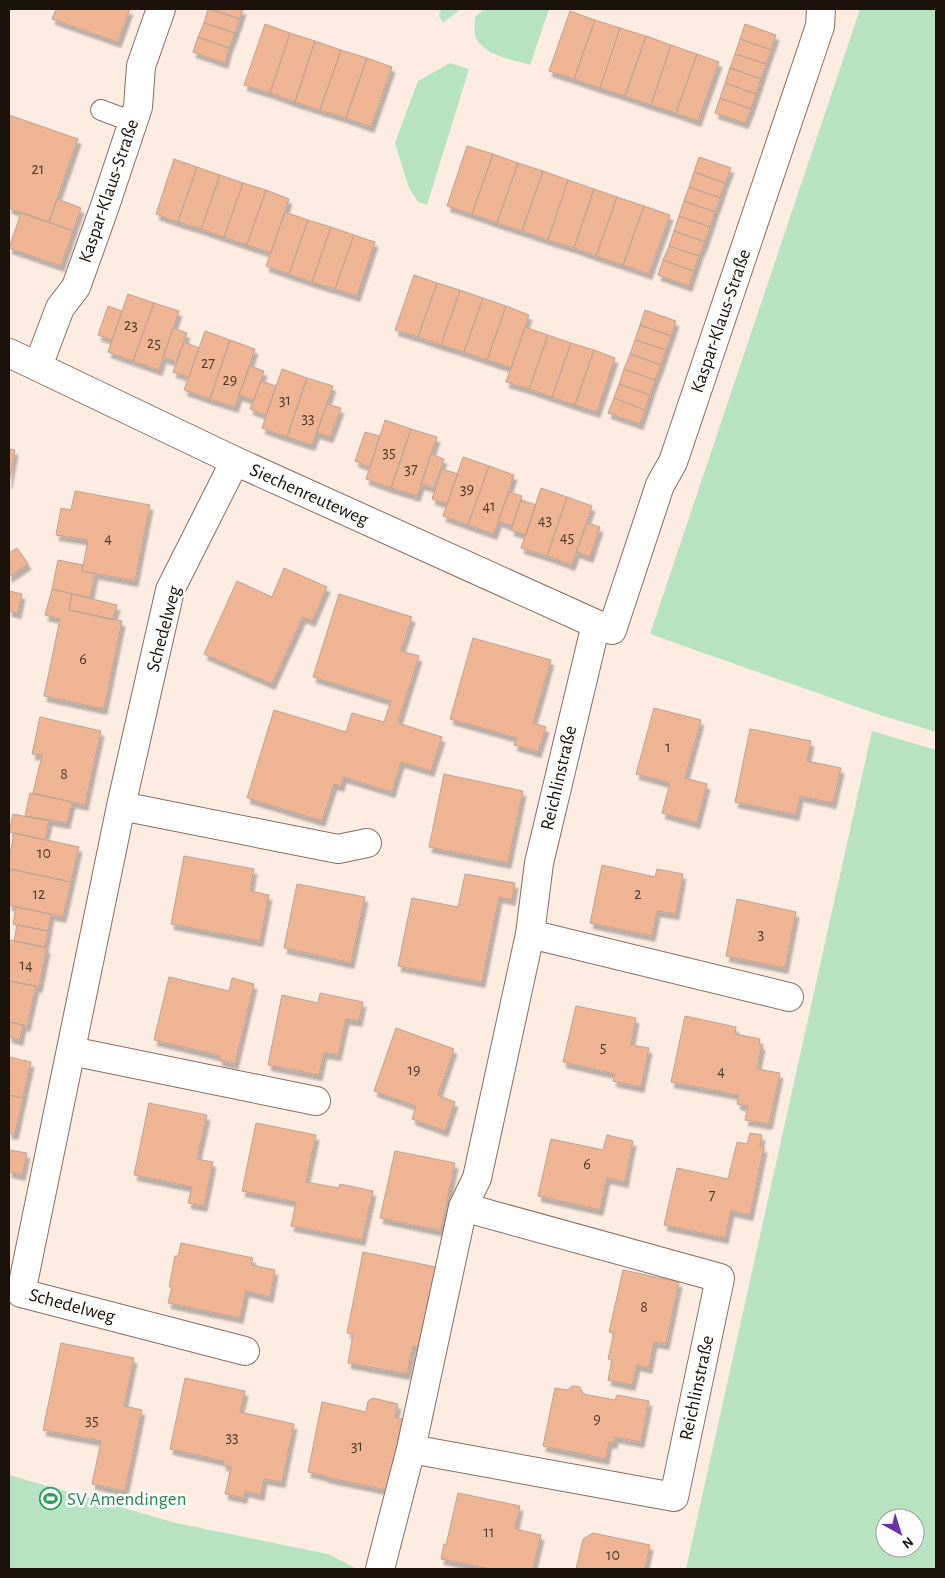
<svg xmlns="http://www.w3.org/2000/svg" width="945" height="1578" viewBox="0 0 945 1578" font-family="'Alegreya Sans',sans-serif">
<defs>
<filter id="shadow"><feDropShadow dx="3" dy="5.5" stdDeviation="1" flood-color="#0004"/></filter>
</defs>
<rect width="100%" height="100%" fill="#fdece2"/>
<path fill="#b8e3c2" fill-rule="evenodd" d="M 441,9 L 461,9 L 443,23 L 439,16 Z
M 484,9 L 549,9 L 530,65 C 514,60 487,56 477,40 C 473,34 475,24 475,17 Z
M 860,9 L 936,9 L 936,732 L 877,714 L 650,634 Z
M 450,63 L 469,69 L 427,205 L 418,202 L 409,188 L 395,143 L 418,81 Z
M 872,731 L 936,750 L 936,1569 L 686,1569 ZM 885,1518 L 915,1518 L 915,1548 L 885,1548 Z
M 9,1475 L 176,1523 L 328,1554 L 357,1569 L 9,1569 Z"/>
<path fill="#efb493" stroke="#bea394" filter="url(#shadow)" d="M 56,9 L 130,9 L 118,42 L 52,19 Z
M 208,9 L 240,19 L 235,33 L 204,23 Z
M 211,9 L 243,9 L 240,19 Z
M 570,11 L 595,20 L 574,79 L 549,71 Z
M 595,20 L 620,28 L 600,88 L 574,79 Z
M 204,23 L 235,33 L 229,48 L 198,37 Z
M 265,24 L 290,33 L 270,93 L 244,85 Z
M 745,24 L 776,35 L 771,50 L 740,39 Z
M 620,28 L 646,36 L 625,96 L 600,88 Z
M 290,33 L 315,41 L 295,102 L 270,93 Z
M 646,36 L 671,45 L 651,105 L 625,96 Z
M 198,37 L 229,48 L 225,63 L 193,52 Z
M 740,39 L 771,50 L 766,64 L 735,54 Z
M 315,41 L 341,50 L 320,110 L 295,102 Z
M 671,45 L 697,54 L 676,113 L 651,105 Z
M 341,50 L 367,58 L 346,118 L 320,110 Z
M 697,54 L 719,62 L 698,121 L 676,113 Z
M 735,54 L 766,64 L 761,79 L 730,68 Z
M 367,58 L 392,67 L 371,127 L 346,118 Z
M 730,68 L 761,79 L 756,94 L 725,83 Z
M 725,83 L 756,94 L 751,109 L 720,98 Z
M 720,98 L 751,109 L 745,123 L 715,113 Z
M 9,115 L 78,139 L 49,222 L 9,208 Z
M 467,146 L 493,154 L 472,214 L 447,206 Z
M 493,154 L 518,163 L 497,223 L 472,214 Z
M 699,157 L 731,168 L 725,183 L 694,172 Z
M 174,159 L 197,167 L 178,222 L 156,214 Z
M 518,163 L 543,171 L 522,231 L 497,223 Z
M 197,167 L 220,175 L 201,229 L 178,222 Z
M 543,171 L 568,180 L 548,240 L 522,231 Z
M 694,172 L 725,183 L 720,198 L 689,187 Z
M 220,175 L 243,183 L 224,237 L 201,229 Z
M 568,180 L 594,189 L 574,248 L 548,240 Z
M 243,183 L 266,190 L 247,245 L 224,237 Z
M 689,187 L 720,198 L 715,212 L 684,201 Z
M 594,189 L 617,197 L 596,256 L 574,248 Z
M 266,190 L 289,199 L 271,253 L 247,245 Z
M 617,197 L 644,206 L 623,265 L 596,256 Z
M 57,199 L 81,208 L 73,231 L 49,222 Z
M 684,201 L 715,212 L 710,227 L 679,216 Z
M 644,206 L 670,215 L 649,274 L 623,265 Z
M 285,212 L 308,220 L 289,274 L 266,266 Z
M 21,213 L 73,231 L 61,266 L 9,248 Z
M 679,216 L 710,227 L 705,242 L 674,231 Z
M 308,220 L 331,227 L 312,282 L 289,274 Z
M 331,227 L 354,235 L 335,289 L 312,282 Z
M 674,231 L 705,242 L 699,256 L 669,246 Z
M 354,235 L 375,242 L 357,296 L 335,289 Z
M 669,246 L 699,256 L 694,271 L 663,260 Z
M 663,260 L 694,271 L 689,286 L 658,275 Z
M 414,275 L 437,283 L 418,337 L 395,330 Z
M 437,283 L 460,290 L 441,345 L 418,337 Z
M 460,290 L 483,298 L 464,352 L 441,345 Z
M 128,294 L 154,303 L 133,361 L 108,352 Z
M 483,298 L 506,306 L 487,360 L 464,352 Z
M 154,303 L 179,311 L 159,370 L 133,361 Z
M 108,306 L 122,311 L 112,340 L 98,335 Z
M 506,306 L 529,315 L 511,368 L 487,360 Z
M 645,310 L 676,321 L 671,336 L 640,325 Z
M 640,325 L 671,336 L 666,350 L 635,340 Z
M 525,327 L 548,335 L 529,389 L 506,382 Z
M 173,328 L 187,333 L 176,362 L 163,357 Z
M 205,331 L 230,340 L 210,399 L 184,390 Z
M 548,335 L 571,343 L 552,397 L 529,389 Z
M 230,340 L 255,349 L 235,407 L 210,399 Z
M 635,340 L 666,350 L 661,365 L 630,354 Z
M 184,342 L 199,348 L 189,377 L 173,372 Z
M 571,343 L 594,350 L 575,405 L 552,397 Z
M 594,350 L 615,358 L 597,412 L 575,405 Z
M 630,354 L 661,365 L 655,380 L 624,369 Z
M 250,366 L 264,371 L 254,400 L 239,395 Z
M 282,369 L 307,378 L 287,437 L 262,428 Z
M 624,369 L 655,380 L 650,395 L 619,384 Z
M 307,378 L 333,386 L 312,445 L 287,437 Z
M 261,381 L 276,386 L 266,415 L 250,409 Z
M 619,384 L 650,395 L 645,410 L 614,398 Z
M 614,398 L 645,410 L 640,424 L 608,413 Z
M 327,404 L 341,408 L 330,437 L 317,433 Z
M 385,420 L 411,429 L 391,488 L 366,479 Z
M 411,429 L 437,437 L 417,496 L 391,488 Z
M 365,432 L 380,436 L 370,467 L 355,461 Z
M 9,449 L 15,450 L 9,483 Z
M 431,454 L 444,459 L 434,488 L 421,484 Z
M 463,457 L 489,466 L 468,525 L 443,516 Z
M 489,466 L 514,475 L 494,534 L 468,525 Z
M 442,469 L 458,474 L 447,504 L 432,499 Z
M 541,488 L 567,497 L 547,556 L 521,548 Z
M 75,491 L 150,505 L 135,581 L 82,571 L 88,540 L 56,535 L 61,508 L 71,510 Z
M 509,492 L 522,496 L 512,526 L 498,521 Z
M 567,497 L 592,506 L 572,565 L 547,556 Z
M 521,500 L 536,505 L 526,535 L 511,530 Z
M 587,523 L 600,527 L 590,557 L 576,552 Z
M 17,548 L 28,564 L 9,577 L 9,553 Z
M 58,560 L 83,565 L 82,571 L 95,574 L 90,598 L 52,589 Z
M 284,568 L 327,587 L 312,621 L 303,617 L 272,684 L 204,654 L 237,581 L 272,597 Z
M 52,589 L 72,594 L 69,610 L 122,621 L 104,709 L 44,696 L 60,619 L 45,615 Z
M 9,591 L 22,594 L 18,613 L 9,611 Z
M 72,594 L 117,605 L 113,620 L 69,610 Z
M 339,594 L 412,617 L 401,651 L 419,656 L 398,723 L 442,737 L 431,771 L 401,762 L 392,792 L 343,777 L 341,786 L 334,784 L 322,821 L 247,798 L 274,710 L 346,732 L 352,713 L 384,722 L 391,701 L 313,677 Z
M 473,638 L 551,660 L 533,723 L 546,727 L 538,752 L 514,745 L 517,738 L 450,719 Z
M 654,708 L 701,720 L 685,778 L 707,784 L 697,823 L 662,813 L 670,783 L 636,774 Z
M 40,717 L 101,731 L 85,805 L 33,793 L 42,755 L 32,754 Z
M 750,729 L 811,741 L 807,761 L 841,768 L 833,803 L 800,796 L 796,815 L 735,802 Z
M 444,774 L 523,791 L 508,863 L 429,847 Z
M 30,793 L 72,802 L 67,823 L 25,816 Z
M 13,814 L 49,821 L 45,840 L 9,832 Z
M 14,833 L 79,847 L 71,882 L 9,869 L 9,859 Z
M 184,856 L 254,869 L 250,891 L 269,895 L 260,941 L 171,924 Z
M 602,865 L 655,877 L 657,869 L 683,874 L 676,914 L 657,911 L 652,936 L 590,923 Z
M 11,869 L 71,882 L 63,917 L 9,905 L 9,878 Z
M 465,874 L 515,883 L 512,900 L 499,897 L 482,982 L 398,966 L 412,898 L 458,907 Z
M 297,884 L 365,897 L 351,963 L 284,948 Z
M 737,899 L 796,912 L 785,968 L 726,956 Z
M 16,907 L 51,914 L 48,931 L 13,924 Z
M 17,925 L 48,931 L 45,947 L 14,941 Z
M 9,940 L 47,948 L 39,987 L 9,981 Z
M 169,977 L 229,991 L 232,978 L 254,984 L 235,1064 L 219,1060 L 220,1056 L 154,1040 Z
M 9,981 L 36,986 L 27,1026 L 9,1022 Z
M 320,993 L 363,1002 L 359,1021 L 346,1019 L 338,1055 L 324,1053 L 319,1075 L 268,1065 L 282,995 L 318,1003 Z
M 576,1006 L 636,1018 L 631,1045 L 649,1048 L 641,1087 L 613,1081 L 615,1074 L 563,1062 Z
M 685,1016 L 736,1027 L 735,1034 L 760,1039 L 759,1044 L 762,1045 L 757,1069 L 780,1073 L 769,1124 L 745,1120 L 748,1106 L 737,1104 L 739,1095 L 671,1082 Z
M 9,1022 L 23,1025 L 20,1040 L 9,1037 Z
M 396,1028 L 454,1049 L 438,1095 L 455,1102 L 445,1131 L 412,1119 L 416,1106 L 374,1091 Z
M 9,1057 L 31,1062 L 23,1098 L 9,1095 Z
M 9,1095 L 23,1098 L 15,1134 L 9,1133 Z
M 149,1103 L 207,1115 L 197,1159 L 213,1162 L 204,1206 L 188,1203 L 192,1187 L 134,1175 Z
M 256,1123 L 316,1135 L 306,1182 L 339,1188 L 340,1184 L 373,1191 L 362,1240 L 291,1226 L 296,1202 L 242,1191 Z
M 750,1133 L 762,1135 L 760,1147 L 764,1147 L 750,1215 L 731,1211 L 725,1238 L 664,1225 L 677,1168 L 728,1179 L 737,1142 L 747,1144 Z
M 607,1135 L 633,1141 L 625,1182 L 607,1178 L 600,1210 L 538,1196 L 551,1139 L 603,1150 Z
M 9,1150 L 27,1153 L 22,1175 L 9,1172 Z
M 395,1151 L 455,1163 L 441,1231 L 380,1218 Z
M 181,1243 L 253,1258 L 251,1265 L 275,1270 L 270,1297 L 246,1291 L 240,1318 L 168,1303 L 172,1287 L 169,1287 L 175,1256 L 178,1256 Z
M 363,1252 L 436,1267 L 419,1347 L 413,1346 L 407,1374 L 348,1363 L 353,1334 L 347,1333 Z
M 623,1270 L 679,1282 L 666,1344 L 654,1342 L 649,1368 L 637,1365 L 632,1385 L 608,1380 L 612,1360 L 608,1359 L 614,1333 L 609,1332 Z
M 61,1343 L 134,1358 L 124,1406 L 142,1410 L 125,1491 L 92,1484 L 101,1441 L 43,1430 Z
M 185,1378 L 245,1391 L 240,1412 L 294,1424 L 282,1482 L 264,1479 L 261,1495 L 245,1491 L 244,1498 L 225,1494 L 231,1467 L 223,1465 L 224,1461 L 170,1449 Z
M 572,1386 L 580,1387 L 583,1394 L 615,1400 L 617,1395 L 649,1401 L 641,1442 L 615,1437 L 614,1443 L 609,1442 L 606,1459 L 543,1446 L 555,1388 L 567,1390 Z
M 373,1398 L 398,1404 L 395,1417 L 406,1420 L 391,1491 L 325,1477 L 325,1476 L 308,1472 L 322,1402 L 366,1412 L 368,1401 Z
M 458,1493 L 520,1506 L 515,1529 L 541,1535 L 533,1569 L 490,1569 L 441,1559 L 444,1544 L 446,1545 Z
M 593,1533 L 650,1545 L 645,1569 L 576,1569 L 583,1539 Z"/>
<g fill="none" stroke-linecap="round" stroke-linejoin="round">
<defs>
<path id="service" d="M 101,110 L 133,122"/>
<path id="minor" d="M 9,353 L 235,461 L 596,624 L 612,630 L 660,485 L 673,462 L 820,26 L 821,9
M 38,366 L 60,308 L 76,287 L 105,206 L 138,107 L 141,66 L 161,9
M 235,461 L 170,590 L 121,806 L 21,1293 L 245,1351
M 121,806 L 338,849 L 367,843
M 530,934 L 789,997
M 71,1051 L 316,1101
M 411,1449 L 674,1497 L 720,1278 L 463,1207
M 380,1569 L 411,1449 L 463,1207 L 477,1178 L 530,934 L 539,863 L 596,624"/>
</defs>
<use href="#service" stroke="#886f61" stroke-width="22"/>
<use href="#minor" stroke="#886f61" stroke-width="30"/>
<use href="#service" stroke="#fff" stroke-width="20"/>
<use href="#minor" stroke="#fff" stroke-width="28"/>
</g>
<defs>
<symbol id="stadium-ring" viewBox="-11 -11 22 22"><circle r="9.5" fill="#fdfdfd" stroke="#2e9e5b" stroke-width="1.5"/><path d="M0-5a6.5 5 0 1 0 0 10a6.5 5 0 1 0 0-10ZM-3.5-1.8h7v3.6h-7Z" fill="#2e9e5b"/></symbol>
</defs>
<g fill-rule="evenodd">
<use href="#stadium-ring" x="38" y="1486" width="25" height="25"/>
</g>
<g text-anchor="middle" dominant-baseline="central" stroke-width="5" stroke-linejoin="round" paint-order="stroke">
<g font-size="16" fill="#4f3a2d">
<text x="38" y="169">21</text>
<text x="131" y="325">23</text>
<text x="154" y="343">25</text>
<text x="208" y="363">27</text>
<text x="230" y="380">29</text>
<text x="285" y="400">31</text>
<text x="308" y="418">33</text>
<text x="389" y="452">35</text>
<text x="411" y="469">37</text>
<text x="467" y="489">39</text>
<text x="489" y="506">41</text>
<text x="545" y="520">43</text>
<text x="567" y="537">45</text>
<text x="108" y="538">4</text>
<text x="83" y="659">6</text>
<text x="668" y="747">1</text>
<text x="64" y="774">8</text>
<text x="44" y="853">10</text>
<text x="39" y="894">12</text>
<text x="638" y="894">2</text>
<text x="761" y="934">3</text>
<text x="26" y="965">14</text>
<text x="603" y="1047">5</text>
<text x="414" y="1070">19</text>
<text x="721" y="1071">4</text>
<text x="587" y="1164">6</text>
<text x="712" y="1195">7</text>
<text x="644" y="1307">8</text>
<text x="597" y="1419">9</text>
<text x="92" y="1420">35</text>
<text x="232" y="1437">33</text>
<text x="357" y="1446">31</text>
<text x="489" y="1532">11</text>
<text x="613" y="1555">10</text>
</g>
<g font-size="19" fill="#1a110b" stroke="#fdfdfd">
<text transform="translate(109 191) rotate(-71)">Kaspar-Klaus-Straße</text>
<text transform="translate(721 321) rotate(-71)">Kaspar-Klaus-Straße</text>
<text transform="translate(309 495) rotate(24)">Siechenreuteweg</text>
<text transform="translate(164 629) rotate(-75)">Schedelweg</text>
<text transform="translate(559 778) rotate(-77)">Reichlinstraße</text>
<text transform="translate(72 1306) rotate(15)">Schedelweg</text>
<text transform="translate(697 1388) rotate(-78)">Reichlinstraße</text>
</g>
<g font-size="19" fill="#27864d" stroke="#fdfdfd" text-anchor="start">
<text x="67" y="1499">SV Amendingen</text>
</g>
</g>
<rect width="945" height="1578" fill="none" stroke="#1a110b" stroke-width="20"/>
<g transform="translate(900 1533) rotate(141)"><circle r="24" fill="#fdfdfd" stroke="#a29f9c"/>
<path d="M0-4L9 19L0 12L-9 19Z" fill="#6a31a8"/>
<text y="-8" font-size="14" font-weight="bold" text-anchor="middle" fill="#1a110b">N</text>
</g>
</svg>
